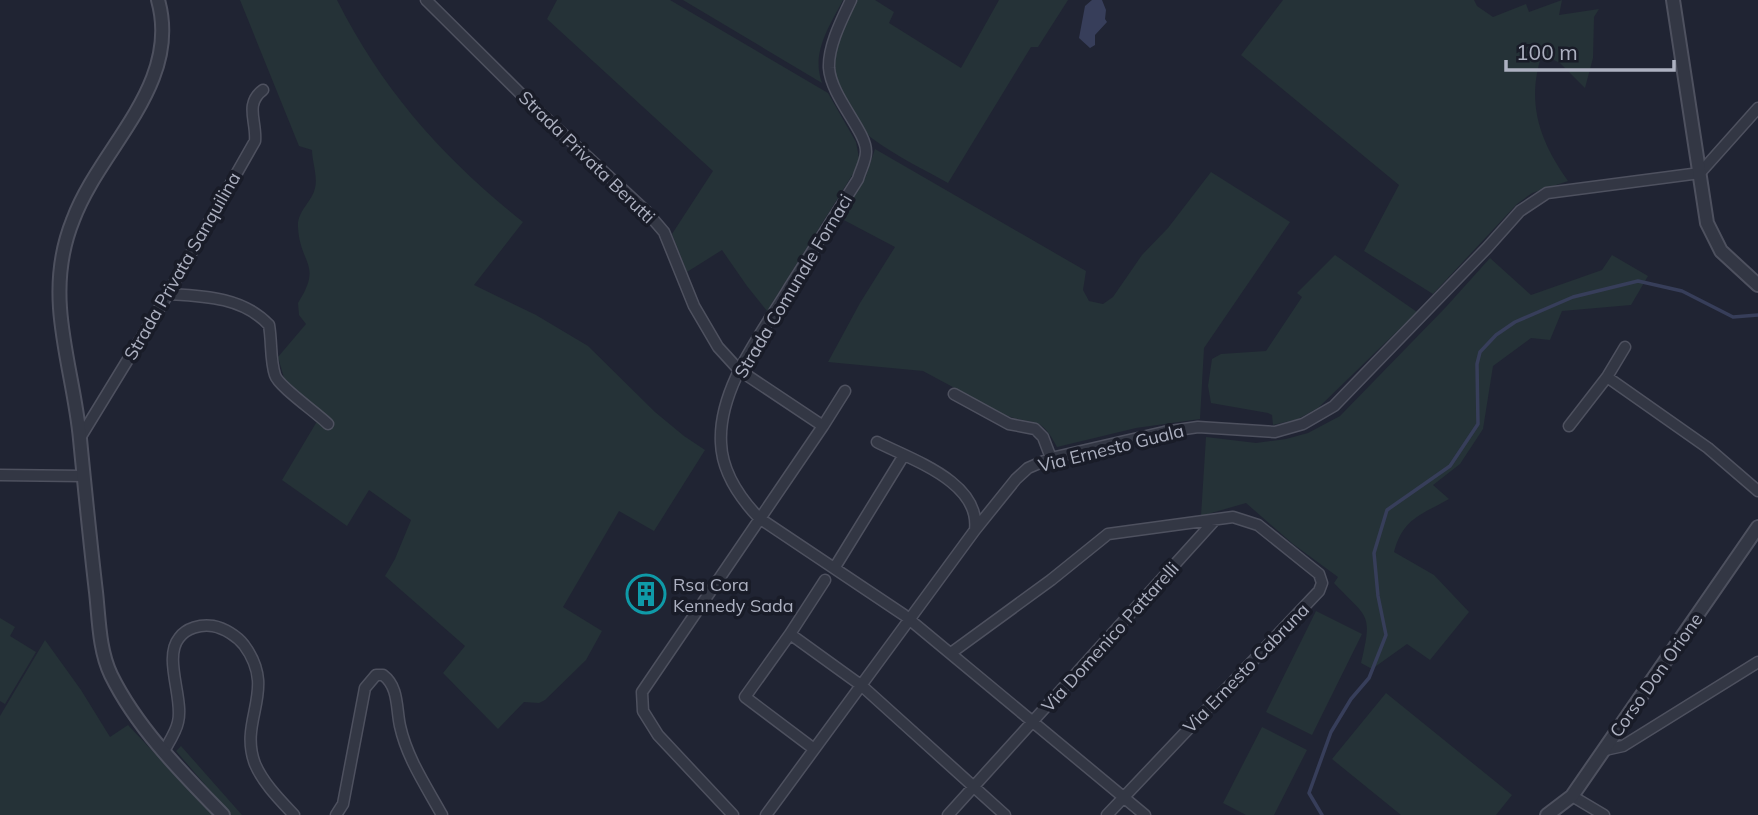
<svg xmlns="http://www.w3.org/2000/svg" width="1758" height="815" viewBox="0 0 1758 815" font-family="Mulish,sans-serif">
<rect width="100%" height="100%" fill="#202433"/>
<path fill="#253237" d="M 240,0 L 337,0 C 383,91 443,158 523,222 L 474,285 L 536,315 L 588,346 L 655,412 L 684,436 L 705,450 L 654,531 L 619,511 L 563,607 L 602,631 L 586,660 L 545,700 L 539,703 L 524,702 L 498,729 L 443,673 L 465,646 L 385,576 L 395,559 L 411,520 L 369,490 L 347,526 L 282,480 L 322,413 L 284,378 L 278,357 L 306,324 L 299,315 L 298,303 C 323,264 300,265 298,227 C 297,211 312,202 315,188 C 318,177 312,161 312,150 L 299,146 Z
M 557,0 L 670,0 L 828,93 L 856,142 L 859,158 L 856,169 L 767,311 L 747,286 L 722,250 L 687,272 L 672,234 L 713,171 L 547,19 Z
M 683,0 L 843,0 C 829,27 811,53 822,83 Z
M 857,0 L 875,0 L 894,12 L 889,23 L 961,68 L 999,0 L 1068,0 L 1038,47 L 1031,47 L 948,183 C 923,169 896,156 873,139 C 858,129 833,84 832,65 C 831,43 847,18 857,0 Z
M 1283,0 L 1474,0 L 1477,6 L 1493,17 L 1526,4 L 1529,12 L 1562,0 L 1559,15 L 1599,9 L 1594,17 L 1593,58 L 1585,88 L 1560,63 L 1542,54 C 1526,102 1539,140 1568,181 L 1532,193 L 1517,204 L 1433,294 L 1364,251 L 1399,185 L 1241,55 Z
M 875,149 L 1086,271 L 1083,290 L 1089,301 L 1103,304 L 1113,297 L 1142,255 L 1168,228 L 1211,172 L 1290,222 L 1204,348 L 1200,419 L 1136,428 L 1057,447 C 1039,412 1033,427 1003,414 L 923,371 L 828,362 L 860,303 L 895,247 L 840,218 L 866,176 Z
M 1335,255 L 1417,312 L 1318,408 L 1298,419 L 1273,425 L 1272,415 L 1268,413 L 1211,403 L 1208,386 L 1212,359 L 1221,354 L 1266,351 L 1302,297 L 1297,293 Z
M 1612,255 L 1648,276 L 1631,305 L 1562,311 L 1550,340 L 1531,338 L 1493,366 L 1483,429 L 1460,464 L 1433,485 L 1449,499 C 1421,515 1403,518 1394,552 L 1434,575 L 1469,612 L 1430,660 L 1407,644 L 1372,669 L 1361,663 C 1373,612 1368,619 1334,583 L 1338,577 L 1293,544 L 1246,503 L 1201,516 L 1206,437 L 1256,443 L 1286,439 L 1308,433 L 1340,416 L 1446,307 L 1490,258 L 1531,295 L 1602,270 Z
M 1316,611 L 1362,634 L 1312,735 L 1266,712 Z
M 0,618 L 15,627 L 10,636 L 36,652 L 5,704 L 0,701 Z
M 45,640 L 81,690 L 110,737 L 128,725 L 213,815 L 0,815 L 0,716 Z
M 1386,693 L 1512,795 L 1496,815 L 1401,815 L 1332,759 Z
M 1262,727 L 1307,750 L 1274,815 L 1246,815 L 1223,803 Z
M 181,746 L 242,815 L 231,815 L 176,751 Z"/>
<path fill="#373e5a" d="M 1092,0 L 1102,0 L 1106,10 L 1105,19 L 1107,22 L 1095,35 L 1095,45 L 1090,48 L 1079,38 L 1085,6 Z"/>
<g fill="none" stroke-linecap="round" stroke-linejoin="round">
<path stroke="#373e5a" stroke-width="3.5" d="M 1322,815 L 1309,793 L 1331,732 L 1351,699 L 1369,678 L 1386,635 L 1378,596 L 1374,553 L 1387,510 L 1450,466 L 1478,424 L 1477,364 L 1480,352 L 1496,335 L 1515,322 L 1573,297 L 1638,281 L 1682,291 L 1733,317 L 1758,315"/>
<defs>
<path id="minor" d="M 426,0 L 535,108 L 646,211 L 664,232 L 694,306 L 718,347 L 739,370 L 823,426 L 845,391
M 851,0 C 842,19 828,46 829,68 C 831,97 867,132 866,152 C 866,161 860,171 858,179 C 835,215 812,252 789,288 C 762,333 718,388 721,443 C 722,472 740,498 759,518 L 904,615 L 1145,815
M 168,294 C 204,296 243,297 269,325 C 272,342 270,360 275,375 C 278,386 317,413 328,424
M 1607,377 L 1708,448 L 1758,491
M 954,394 L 1009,424 L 1035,429 L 1043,437 L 1051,458
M 1569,426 L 1607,377 L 1625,347
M 80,438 L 168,294 L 255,141 C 257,122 244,104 263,90
M 877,442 C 912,460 981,482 975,530
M 0,475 L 83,476
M 835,567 L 904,455
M 790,634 L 862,686 L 1005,815
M 951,653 L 1051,580 L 1108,534 L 1233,517 L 1258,525 L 1319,574 L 1322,583 L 1319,591 L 1107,815
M 814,749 L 745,697 L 790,634 L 825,580
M 1605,750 L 1623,746 L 1758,662
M 164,751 C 169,742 176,732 178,722 C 184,699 163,658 179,638 C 186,628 201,624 213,626 C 224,628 237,636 244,645 C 278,691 238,719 255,764 C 263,783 280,800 294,815
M 1572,796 L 1604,815
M 336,815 L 343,804 L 365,688 L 376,675 L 383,675 C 399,687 396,708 400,726 C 407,758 426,786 442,815
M 733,815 L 658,735 L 643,711 L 642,692 L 823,426
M 766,815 L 975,530 L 1016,479 L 1028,468 L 1051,458 L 1164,432 L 1198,427 L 1275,432 L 1303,424 L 1334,406 L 1487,248 L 1520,211 L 1547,193 L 1700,173 L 1758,108
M 948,815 L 1215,520"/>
<path id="tertiary" d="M 158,0 C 182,85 100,147 73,220 C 62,247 58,279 60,308 C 63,352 76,395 80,439 C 85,490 90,541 96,592 C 99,619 99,650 111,675 C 137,728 182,773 223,815
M 1673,0 L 1707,223 L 1721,251 L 1758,285
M 1547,815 L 1572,796 L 1758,527"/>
</defs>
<use href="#minor" stroke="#4e515f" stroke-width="13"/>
<use href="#tertiary" stroke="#4e515f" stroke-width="16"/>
<use href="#minor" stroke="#333744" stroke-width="10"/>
<use href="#tertiary" stroke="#333744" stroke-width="12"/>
</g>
<defs>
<symbol id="building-ring" viewBox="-11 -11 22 22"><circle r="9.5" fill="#191c28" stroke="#0f9aa8" stroke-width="1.5"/><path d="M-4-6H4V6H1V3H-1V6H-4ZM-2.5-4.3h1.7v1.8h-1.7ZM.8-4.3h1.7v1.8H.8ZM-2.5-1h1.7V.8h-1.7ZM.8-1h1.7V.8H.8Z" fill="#0f9aa8"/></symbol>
</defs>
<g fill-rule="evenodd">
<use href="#building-ring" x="624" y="572" width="44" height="44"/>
</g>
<g text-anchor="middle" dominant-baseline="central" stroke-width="7" stroke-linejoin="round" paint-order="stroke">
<g font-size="18" fill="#adb1c1" stroke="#191c28">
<text transform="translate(587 157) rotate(44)">Strada Privata Berutti</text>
<text transform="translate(182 266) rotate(-60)">Strada Privata Sanquilina</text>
<text transform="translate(793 286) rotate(-59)">Strada Comunale Fornaci</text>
<text transform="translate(1111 448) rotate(-14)">Via Ernesto Guala</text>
<text transform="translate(1110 637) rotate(-48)">Via Domenico Pattarelli</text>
<text transform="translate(1246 668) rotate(-46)">Via Ernesto Cabruna</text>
<text transform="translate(1656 675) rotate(-55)">Corso Don Orione</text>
</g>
<g font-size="18" fill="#adb1c1" stroke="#191c28" text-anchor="start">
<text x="673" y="584">Rsa Cora<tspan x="673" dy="21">Kennedy Sada</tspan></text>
</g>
</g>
<path d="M1506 60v10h168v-10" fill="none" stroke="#adb1c1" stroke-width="3.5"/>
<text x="1516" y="60" font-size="21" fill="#adb1c1" stroke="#191c28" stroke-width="5" paint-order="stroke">100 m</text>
</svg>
